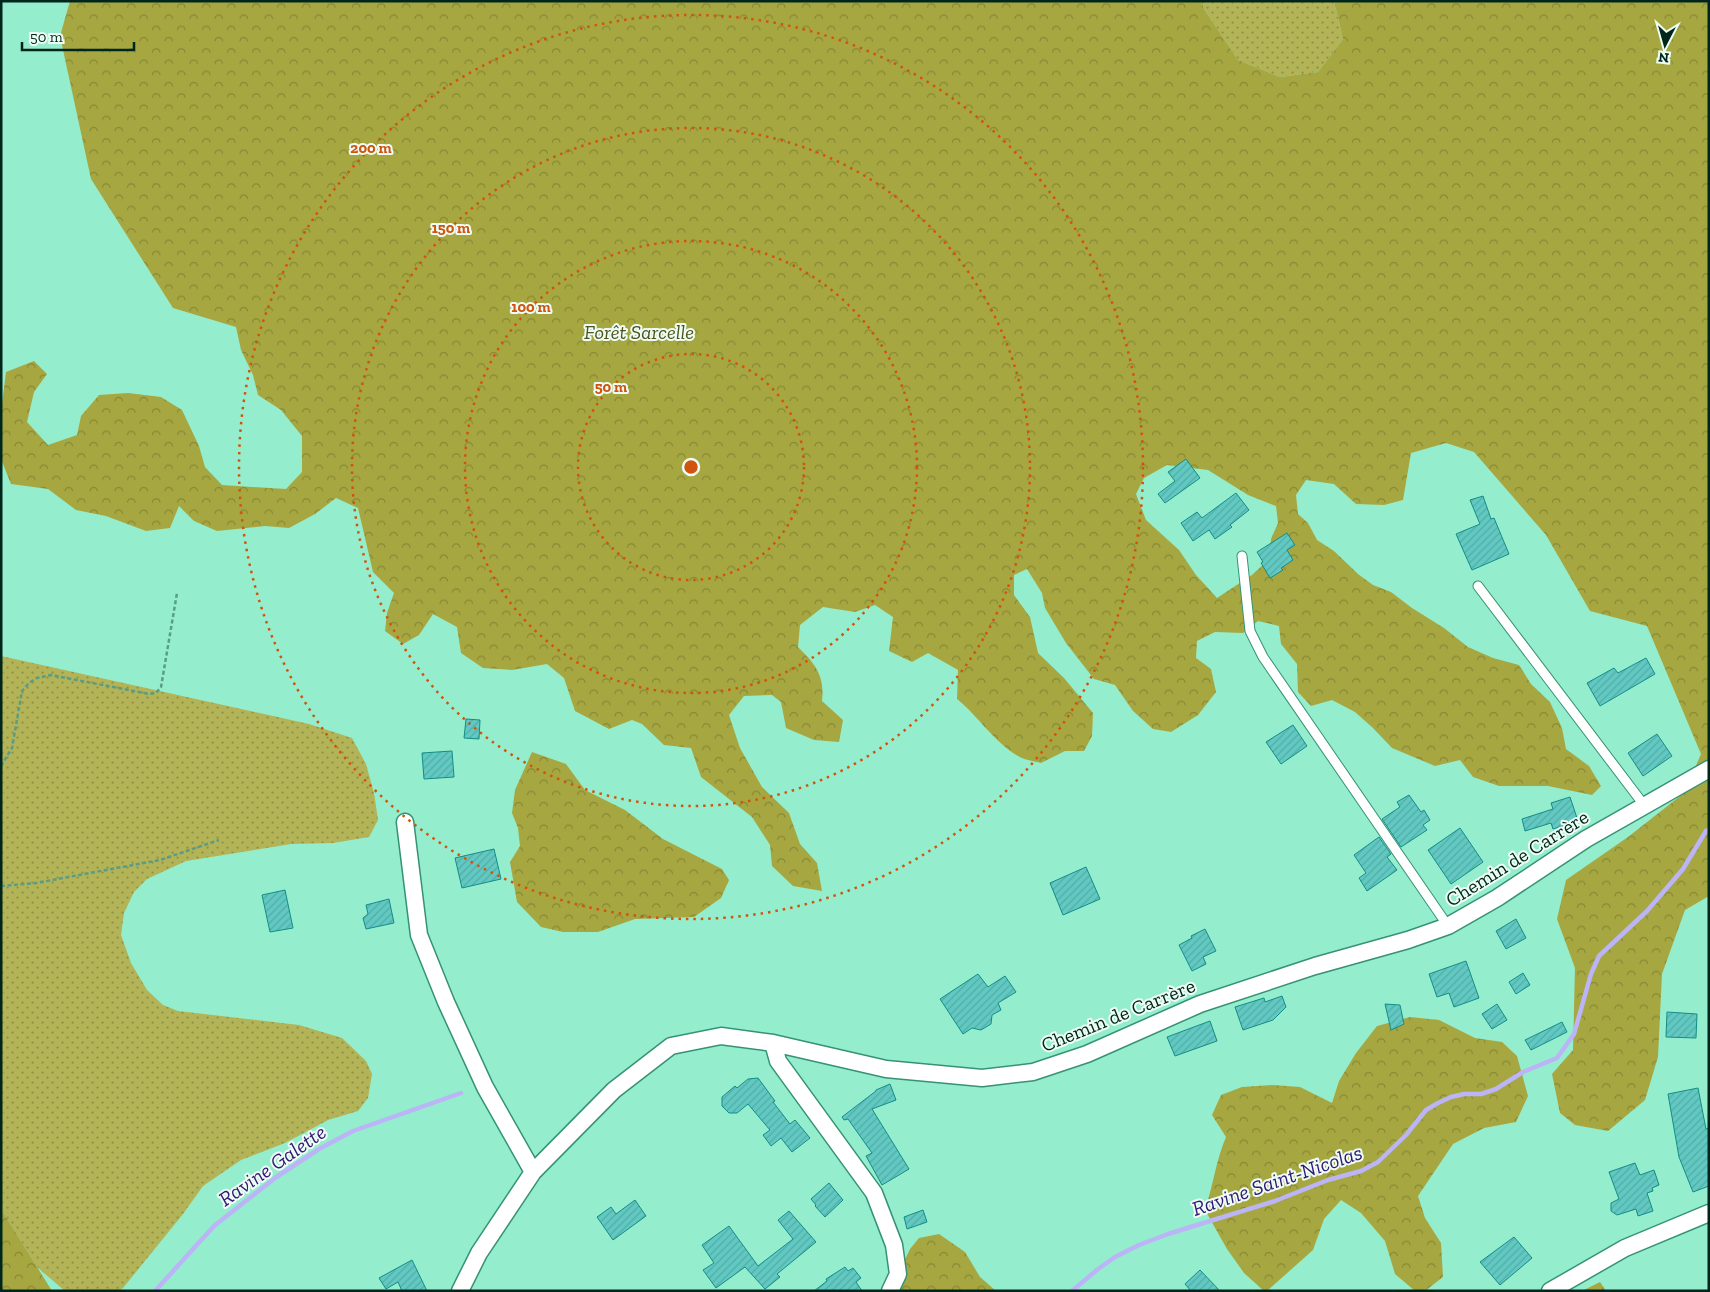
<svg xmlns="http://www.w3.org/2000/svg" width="1710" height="1292" viewBox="0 0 1710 1292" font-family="'Zilla Slab',serif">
<defs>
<pattern id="grass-dots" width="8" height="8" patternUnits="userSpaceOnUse" patternTransform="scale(1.25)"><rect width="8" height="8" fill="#b3b357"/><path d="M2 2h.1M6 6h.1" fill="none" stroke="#8f9147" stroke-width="1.8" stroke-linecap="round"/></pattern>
<pattern id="forest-crowns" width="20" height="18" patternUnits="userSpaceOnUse" patternTransform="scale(1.25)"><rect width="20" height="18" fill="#a7a741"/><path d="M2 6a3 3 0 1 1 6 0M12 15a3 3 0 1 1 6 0" fill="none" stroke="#868836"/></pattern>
<pattern id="building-hatch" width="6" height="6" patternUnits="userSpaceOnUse" patternTransform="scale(1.25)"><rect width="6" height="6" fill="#62c9c2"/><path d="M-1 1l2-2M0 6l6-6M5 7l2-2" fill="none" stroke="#53aca6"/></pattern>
</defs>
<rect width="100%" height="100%" fill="#94edcd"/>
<path fill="url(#grass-dots)" d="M 1201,1 L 1334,1 L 1343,39 L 1318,72 L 1280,77 L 1238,60 L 1204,9 Z
M 1,656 L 309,724 L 352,738 L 366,764 L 374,793 L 378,820 L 369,837 L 333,843 L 291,844 L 186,861 L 147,879 L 134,892 L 124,913 L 121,935 L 131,963 L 147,990 L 163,1005 L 178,1011 L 299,1025 L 342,1038 L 366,1061 L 372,1074 L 368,1098 L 358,1111 L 328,1120 L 285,1143 L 241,1160 L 203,1186 L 183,1214 L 123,1288 L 118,1291 L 65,1291 L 37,1267 L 1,1209 Z"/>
<path fill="url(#forest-crowns)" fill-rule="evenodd" d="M 70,1 L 1201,1 L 1204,9 L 1238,60 L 1280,77 L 1318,72 L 1343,39 L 1334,1 L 1709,1 L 1709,896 L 1685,910 L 1662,974 L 1658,1057 L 1645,1100 L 1608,1131 L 1575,1125 L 1560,1113 L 1552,1074 L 1573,1050 L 1575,968 L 1557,919 L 1566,880 L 1628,837 L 1684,793 L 1701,754 L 1647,626 L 1590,611 L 1546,535 L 1474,452 L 1446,443 L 1411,453 L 1403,500 L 1384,505 L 1356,504 L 1334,484 L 1306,480 L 1296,495 L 1298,514 L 1308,523 L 1317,540 L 1334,551 L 1358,574 L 1373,585 L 1391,592 L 1412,608 L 1444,628 L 1468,647 L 1493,658 L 1519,665 L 1531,684 L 1550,702 L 1562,728 L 1566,749 L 1589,766 L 1601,786 L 1592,795 L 1548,786 L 1499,786 L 1473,777 L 1460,760 L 1435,766 L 1392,748 L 1373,728 L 1355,712 L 1332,700 L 1311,706 L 1298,692 L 1297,664 L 1281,644 L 1279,626 L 1258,621 L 1243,633 L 1215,632 L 1197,641 L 1196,658 L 1211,669 L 1216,692 L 1198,715 L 1171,732 L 1153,729 L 1133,711 L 1115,685 L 1094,679 L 1066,643 L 1045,608 L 1042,593 L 1027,569 L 1014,575 L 1014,595 L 1030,617 L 1038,653 L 1064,678 L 1093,713 L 1092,736 L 1084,751 L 1065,751 L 1041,763 C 1034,761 1024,760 1018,756 C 994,742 978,716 957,699 L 958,670 L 928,653 L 912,662 L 889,651 L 893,617 L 875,605 L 855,612 L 823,607 L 800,625 L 798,647 C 815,664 825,675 822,701 L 843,720 L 839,742 L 814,740 L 786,728 L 781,702 L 772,695 L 744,696 L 729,715 L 740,748 L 762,787 L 789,813 L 800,844 L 817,863 L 822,891 L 793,886 L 772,866 L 770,845 L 752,817 L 701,777 L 691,748 L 664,745 L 642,724 L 632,720 L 609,729 L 575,711 L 564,678 L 547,664 L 512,670 L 483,668 L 461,653 L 457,627 L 433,614 L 419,635 L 403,644 L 385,631 L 387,613 L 394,593 L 373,572 L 358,508 L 336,498 L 315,514 L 289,528 L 265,526 L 217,531 L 194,521 L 179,506 L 170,528 L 146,531 L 106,516 L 76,510 L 48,489 L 11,484 L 1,459 L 1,412 L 6,372 L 34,361 L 47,374 L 34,392 L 27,422 L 48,445 L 77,435 L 81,416 L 99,395 L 128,393 L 161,397 L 182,410 L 199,446 L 205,467 L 222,485 L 286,489 L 302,472 L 302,436 L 281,410 L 258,395 L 253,375 L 241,350 L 236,327 L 173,308 L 91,179 L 60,36 ZM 1167,465 L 1208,470 L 1248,495 L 1276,506 L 1278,523 L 1271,539 L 1269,559 L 1252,575 L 1217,598 L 1196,575 L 1179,550 L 1146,520 L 1136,494 L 1144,478 Z
M 532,752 L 566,764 L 585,790 L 625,810 L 663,839 L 722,869 L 729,880 L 721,898 L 694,917 L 635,919 L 598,932 L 563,932 L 541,927 L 517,902 L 510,862 L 520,846 L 518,828 L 512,813 L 515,790 Z
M 1410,1017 L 1439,1020 L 1475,1038 L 1502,1042 L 1517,1056 L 1528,1096 L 1516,1122 L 1484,1128 L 1453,1144 L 1418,1196 L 1425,1218 L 1441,1243 L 1443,1277 L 1425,1291 L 1415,1291 L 1395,1274 L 1385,1241 L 1361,1213 L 1341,1200 L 1324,1219 L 1313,1250 L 1267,1291 L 1264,1291 L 1244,1273 L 1227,1249 L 1205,1210 C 1213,1186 1216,1160 1226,1137 L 1212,1115 L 1221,1095 L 1242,1087 L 1273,1085 L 1300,1087 L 1332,1103 L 1339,1081 L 1356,1053 L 1377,1026 Z
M 1,1209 L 52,1291 L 1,1291 Z
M 939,1234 L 965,1252 L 980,1277 L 996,1291 L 897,1291 L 898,1274 L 910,1249 L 919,1238 Z
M 1600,1282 L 1606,1291 L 1582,1291 Z"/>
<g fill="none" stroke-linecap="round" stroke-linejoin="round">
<path stroke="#bbb4f6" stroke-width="4.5" d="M 155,1291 L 214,1226 L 275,1178 L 319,1149 L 353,1131 L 461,1093
M 1072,1291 L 1098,1269 L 1115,1257 L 1139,1245 L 1168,1234 L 1275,1201 L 1328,1180 L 1361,1171 L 1378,1162 L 1406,1135 L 1426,1110 L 1438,1103 L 1451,1097 L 1464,1094 L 1481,1094 L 1496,1089 L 1523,1072 L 1557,1058 L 1574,1034 L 1591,974 L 1599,956 L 1647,911 L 1683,869 L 1706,831 L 1709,830"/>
</g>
<path fill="url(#building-hatch)" stroke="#138d86" d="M 1186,459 L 1200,478 L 1165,503 L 1158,494 L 1175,481 L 1168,472 Z
M 1236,493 L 1249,510 L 1230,525 L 1232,527 L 1215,539 L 1209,530 L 1193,541 L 1181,523 L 1197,512 L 1202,518 Z
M 1483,496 L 1491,519 L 1494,518 L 1509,554 L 1472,570 L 1456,534 L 1480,524 L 1470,500 Z
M 1287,533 L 1295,545 L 1287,550 L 1293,560 L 1281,568 L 1283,570 L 1270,578 L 1261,563 L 1263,562 L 1257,552 Z
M 1646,658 L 1655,674 L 1600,706 L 1587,683 L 1614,668 L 1618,673 Z
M 466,719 L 480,720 L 479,739 L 464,738 Z
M 1293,725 L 1307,746 L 1281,764 L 1266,742 Z
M 1657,734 L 1672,756 L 1643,776 L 1628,753 Z
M 452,751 L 454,777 L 424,779 L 422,753 Z
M 1409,795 L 1421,812 L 1424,810 L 1430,820 L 1423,825 L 1427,830 L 1401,847 L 1382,819 L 1400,807 L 1397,802 Z
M 1570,797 L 1578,821 L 1553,829 L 1551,823 L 1525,831 L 1522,819 L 1553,809 L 1551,803 Z
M 1460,828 L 1483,862 L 1451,884 L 1428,850 Z
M 1379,837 L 1391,854 L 1387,857 L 1397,870 L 1367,891 L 1359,878 L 1366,873 L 1354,855 Z
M 494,849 L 501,879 L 462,888 L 455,858 Z
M 1086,867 L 1100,899 L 1063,915 L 1050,883 Z
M 285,890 L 293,928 L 270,932 L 262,895 Z
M 389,899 L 394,923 L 366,929 L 363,918 L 368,914 L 366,905 Z
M 1516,919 L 1526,938 L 1506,949 L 1496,931 Z
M 1205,929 L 1216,951 L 1203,957 L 1206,964 L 1192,971 L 1179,945 L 1192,938 L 1191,936 Z
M 1466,961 L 1479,998 L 1454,1007 L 1449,993 L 1437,997 L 1429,974 Z
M 1523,973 L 1530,985 L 1516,994 L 1509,982 Z
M 978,974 L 988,987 L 1005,976 L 1016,992 L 998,1003 L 1001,1010 L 992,1015 L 991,1024 L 981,1030 L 972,1028 L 963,1034 L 940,999 Z
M 1282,996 L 1286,1007 L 1273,1020 L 1243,1030 L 1235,1007 L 1264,998 L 1265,1002 Z
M 1385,1004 L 1400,1005 L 1404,1024 L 1391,1030 Z
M 1497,1004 L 1507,1020 L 1492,1029 L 1482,1014 Z
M 1667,1012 L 1697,1014 L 1696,1038 L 1666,1037 Z
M 1210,1021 L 1217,1041 L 1175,1056 L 1167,1037 Z
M 1562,1022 L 1567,1032 L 1531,1050 L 1525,1040 Z
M 758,1078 L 775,1101 L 773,1102 L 790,1124 L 795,1120 L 810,1138 L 792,1152 L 781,1138 L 771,1146 L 763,1135 L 770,1130 L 748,1104 L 737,1113 L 729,1113 L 722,1106 L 722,1097 L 735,1086 L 737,1088 L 748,1079 Z
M 890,1084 L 896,1100 L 872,1109 L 909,1169 L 882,1185 L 866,1156 L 872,1153 L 848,1119 L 844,1120 L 842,1117 L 876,1091 L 876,1090 Z
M 1698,1088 L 1706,1129 L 1709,1128 L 1709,1186 L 1693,1192 L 1679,1157 L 1668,1094 Z
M 1635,1163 L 1640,1175 L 1654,1170 L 1659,1185 L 1652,1188 L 1653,1191 L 1647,1193 L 1653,1211 L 1638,1216 L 1636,1209 L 1617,1215 L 1611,1211 L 1611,1203 L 1619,1199 L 1609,1172 Z
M 829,1183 L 843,1200 L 825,1217 L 815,1206 L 816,1205 L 811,1199 Z
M 635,1200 L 646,1216 L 613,1240 L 597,1217 L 611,1207 L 616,1214 Z
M 923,1210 L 927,1222 L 907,1229 L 904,1217 Z
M 789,1211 L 816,1242 L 777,1274 L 780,1277 L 765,1289 L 745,1267 L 716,1288 L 703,1270 L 714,1263 L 702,1245 L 729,1226 L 758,1266 L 793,1239 L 778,1220 Z
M 1514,1237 L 1532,1258 L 1500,1285 L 1480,1262 Z
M 412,1260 L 427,1291 L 402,1291 L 398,1282 L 386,1289 L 379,1278 Z
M 845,1267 L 848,1271 L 853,1268 L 861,1278 L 856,1282 L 862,1291 L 814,1291 L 827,1281 L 826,1279 Z
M 1200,1270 L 1220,1291 L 1191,1291 L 1185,1284 Z"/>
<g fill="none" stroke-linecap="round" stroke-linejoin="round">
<defs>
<path id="service" d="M 1242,556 L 1250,631 L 1263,657 L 1448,926
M 1478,586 L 1644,805"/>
<path id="minor" d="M 405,822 L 419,935 L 446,1002 L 485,1087 L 533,1172
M 773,1043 L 778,1061 L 874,1193 L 894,1245 L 898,1274 L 890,1291
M 460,1291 L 479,1253 L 533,1172 L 614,1090 L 671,1046 L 721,1036 L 773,1043 L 886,1069 L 982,1078 L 1033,1072 L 1087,1054 L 1200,1004 L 1315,966 L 1408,940 L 1448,926 L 1497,898 L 1586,839 L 1709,769
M 1550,1291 L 1625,1248 L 1709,1213"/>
</defs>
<use href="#service" stroke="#369275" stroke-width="11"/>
<use href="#minor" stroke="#369275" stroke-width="19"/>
<path stroke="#599d86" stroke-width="2.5" stroke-dasharray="4 2.5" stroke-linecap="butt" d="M 1,766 L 12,748 L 22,691 L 29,683 L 37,678 L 51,675 L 149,694 L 156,693 L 161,687 L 177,593
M 1,886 L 36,883 L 160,860 L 219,840"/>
<use href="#service" stroke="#fff" stroke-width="9"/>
<use href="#minor" stroke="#fff" stroke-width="16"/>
</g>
<g fill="none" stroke="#d1540e" stroke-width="2.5" stroke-dasharray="2.5 5">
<circle cx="691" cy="467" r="113"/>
<circle cx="691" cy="467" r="226"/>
<circle cx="691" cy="467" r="339"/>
<circle cx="691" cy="467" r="452"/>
</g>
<g text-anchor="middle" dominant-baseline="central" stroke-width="4" stroke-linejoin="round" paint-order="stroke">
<g font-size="20" font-style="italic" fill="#51511b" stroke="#edfdf6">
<text x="639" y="332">Forêt Sarcelle</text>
</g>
<g font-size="20" fill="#00261b" stroke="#edfdf6">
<text transform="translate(1517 858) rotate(-32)">Chemin de Carrère</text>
<text transform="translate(1118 1015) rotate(-22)">Chemin de Carrère</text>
</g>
<g font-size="21" font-style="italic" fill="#341675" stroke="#edfdf6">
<text transform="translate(272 1165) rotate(-35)">Ravine Galette</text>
<text transform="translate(1277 1180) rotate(-19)">Ravine Saint-Nicolas</text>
</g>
</g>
<circle cx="691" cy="467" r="8" fill="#d1540e" stroke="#edfdf6" stroke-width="2.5"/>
<g font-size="15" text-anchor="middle" font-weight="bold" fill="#d1540e" stroke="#edfdf6" stroke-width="4" stroke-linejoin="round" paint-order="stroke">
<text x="371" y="153">200 m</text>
<text x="451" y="233">150 m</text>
<text x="531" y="312">100 m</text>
<text x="611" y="392">50 m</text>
</g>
<rect width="1710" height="1292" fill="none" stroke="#00261b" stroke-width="5"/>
<g transform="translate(1665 45) rotate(186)" stroke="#edfdf6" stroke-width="4" paint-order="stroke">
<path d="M0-4L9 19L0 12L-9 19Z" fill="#00261b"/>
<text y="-8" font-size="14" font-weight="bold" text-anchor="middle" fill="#00261b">N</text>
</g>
<path d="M22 42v8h112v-8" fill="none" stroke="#00261b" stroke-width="2.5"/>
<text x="30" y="42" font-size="15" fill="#00261b" stroke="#edfdf6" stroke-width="4" paint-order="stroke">50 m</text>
</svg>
